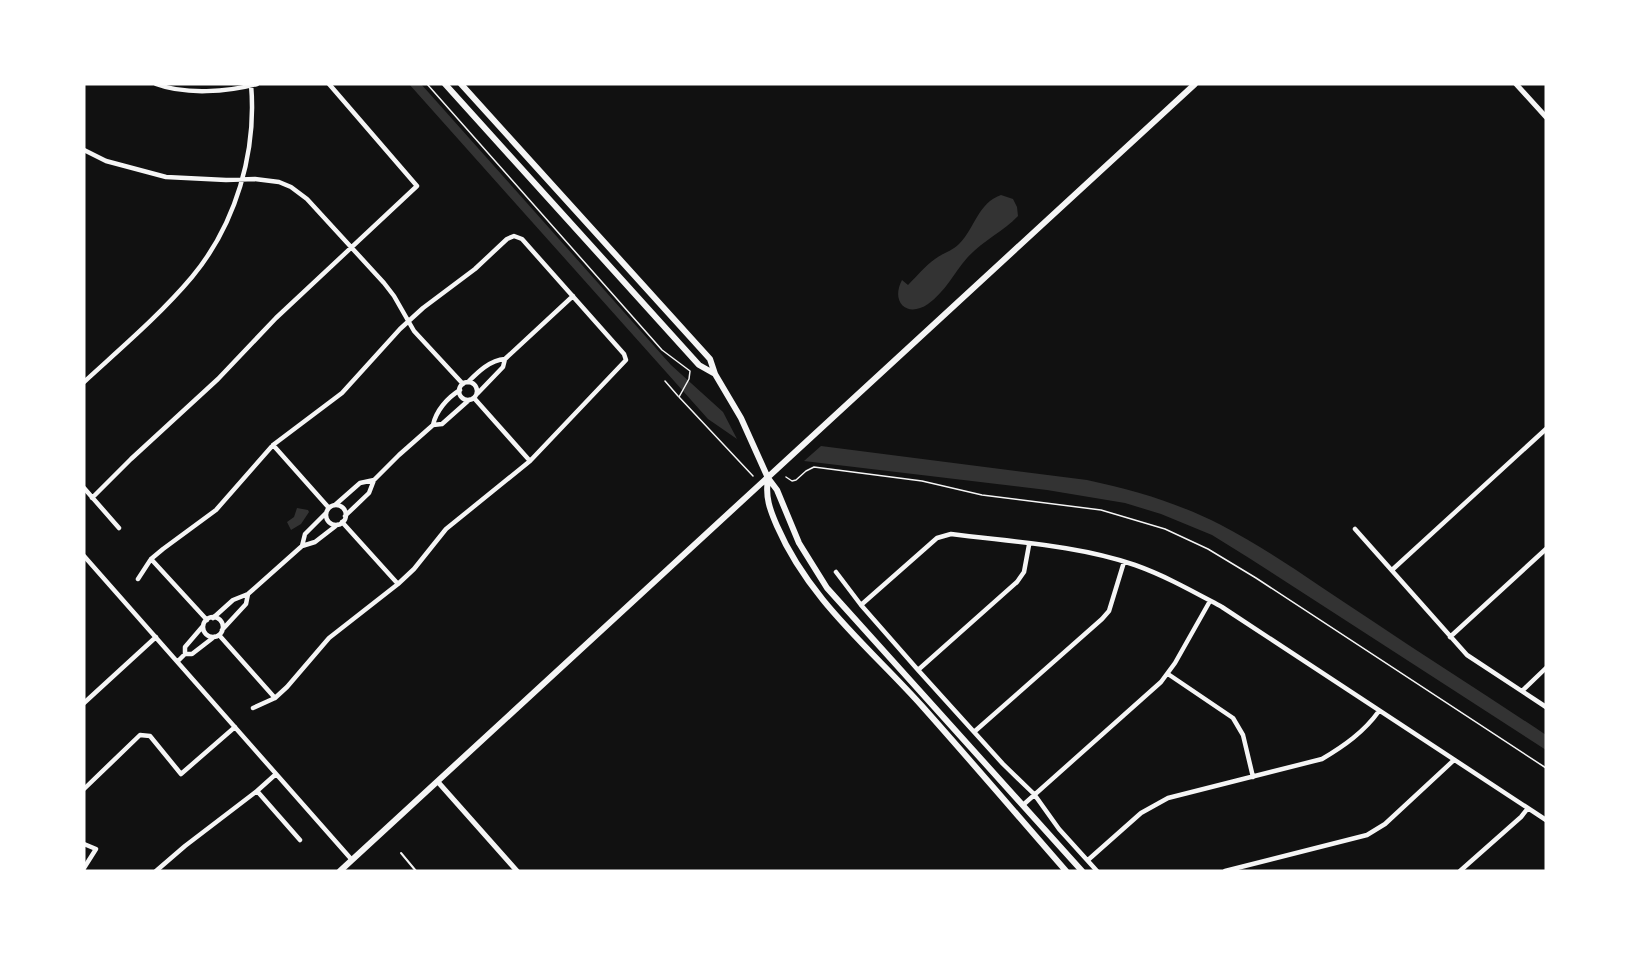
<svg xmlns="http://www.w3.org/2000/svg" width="1630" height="955" viewBox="0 0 1630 955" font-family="Roboto,sans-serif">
<rect width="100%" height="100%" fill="#111"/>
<path fill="#333" d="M 409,84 L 421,84 L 671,365 L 723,412 L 737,439 L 708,419 Z
M 1001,195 L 1013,199 L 1017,207 L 1018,216 C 1003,232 982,241 967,258 C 954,273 945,292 928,304 C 908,318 890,303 902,280 L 908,285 C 917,276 925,266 935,259 C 943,253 952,251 959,244 C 975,228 978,203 1001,195 Z
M 821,446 L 1087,480 C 1134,490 1178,503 1221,525 C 1273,552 1321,588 1371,620 C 1429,659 1488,696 1546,735 L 1546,750 L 1249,558 L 1212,535 L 1161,514 L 1125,503 L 1047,490 L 804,461 Z
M 297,508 L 308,510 L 309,512 L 301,524 L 291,530 L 287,522 L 294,517 Z"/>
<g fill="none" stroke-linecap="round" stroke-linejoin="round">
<path stroke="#f5f5f5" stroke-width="1.5" d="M 427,84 L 662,350 L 690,371 L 689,379 L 679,397 L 753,476
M 665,381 L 678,396
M 786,477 L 792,481 L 796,480 L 806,471 L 814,467 L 922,481 L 982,495 L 1101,510 L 1165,529 L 1208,549 L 1256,578 L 1546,768"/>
<path stroke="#f5f5f5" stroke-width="2" d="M 401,853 L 416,871"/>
<path stroke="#f5f5f5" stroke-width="4.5" d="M 156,84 C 185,95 228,92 257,84
M 84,150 L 106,161 L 166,177 L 226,180 L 255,179 L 279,182 L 291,187 L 307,199 L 384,283 L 394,296 L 414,331 L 463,384
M 84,382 C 121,348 160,315 192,277 C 236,224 257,152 251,84
M 468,382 C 478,372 490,360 505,359 L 573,296
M459 391a9 9 0 1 1 18 0a9 9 0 1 1-18 0Z
M 477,394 L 503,367 L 505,359
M 474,398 L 530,461
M 433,425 C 436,411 447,398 460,390
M 273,445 L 329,508
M 84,488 L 119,528
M 92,498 L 131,459 L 218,379 L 276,318 L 417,186 L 329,84
M 335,505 L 360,483 L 374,480
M326 515a10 10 0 1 1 20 0a10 10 0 1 1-20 0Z
M 345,516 L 369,493 L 374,480 L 399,455 L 433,425 L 442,424 L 469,400
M 342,522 L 398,584
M 1355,529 L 1467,655 L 1546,707
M 302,546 L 305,534 L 326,513
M 84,556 L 352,860
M 151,559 L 207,620
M 1392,570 L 1546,429
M 836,572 L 861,605 L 918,670 L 1003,764 L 1034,794 L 1059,829 L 1097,871
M 138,579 L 151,559 L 163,549 L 216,510 L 273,445 L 342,393 L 400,329 L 423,308 L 475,269 L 507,239 L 514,236 L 522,239 L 624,354 L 626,360 L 530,461 L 446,529 L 414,569 L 398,584 L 329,638 L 287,687 L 275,698 L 253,708
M 861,605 L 937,538 L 951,534 C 1012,542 1077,545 1135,565 C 1166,576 1194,592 1222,607 L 1546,820
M203 627a10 10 0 1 1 20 0a10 10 0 1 1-20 0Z
M 213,618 L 233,600 L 248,594 L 302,546 L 315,542 L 337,525
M 222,630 L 246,604 L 248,594
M 219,635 L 275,698
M 1450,637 L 1546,549
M 185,654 L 185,647 L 203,626
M 178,661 L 185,654 L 192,654 L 214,637
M 918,670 L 1017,582 L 1024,572 L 1029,545
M 1168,674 L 1233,718 L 1243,735 L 1253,777
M 1522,691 L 1546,668
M 84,703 L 156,637
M 974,732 L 1102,619 L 1109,611 L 1124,562
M 84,789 L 140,735 L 150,736 L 181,774 L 235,727
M 257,791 L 276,774
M 1023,805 L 1161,682 L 1175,663 L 1210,601
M 84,844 L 96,849 L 84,868
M 1088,860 L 1141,813 L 1168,798 L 1322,759 C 1344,746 1364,732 1379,711
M 156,871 L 185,846 L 257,791 L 300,840
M 1225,871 L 1367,835 L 1385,824 L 1454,760
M 1460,871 L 1521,817 L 1528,808"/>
<path stroke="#f5f5f5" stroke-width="5" d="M 1516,84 L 1546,117
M 438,782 L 517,871"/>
<path stroke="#f5f5f5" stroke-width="6" d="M 445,84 L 699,365 L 715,374
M 461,84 L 710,359 L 715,374 L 741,418 L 768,478 L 777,490 L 799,543 L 827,588 L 1082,871
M 768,479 C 765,497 770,510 777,526 C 809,600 870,648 922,706 C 971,761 1018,816 1066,871
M 340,871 L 1195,84"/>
</g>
<rect width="1630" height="955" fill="none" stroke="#ffffff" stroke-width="171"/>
</svg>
